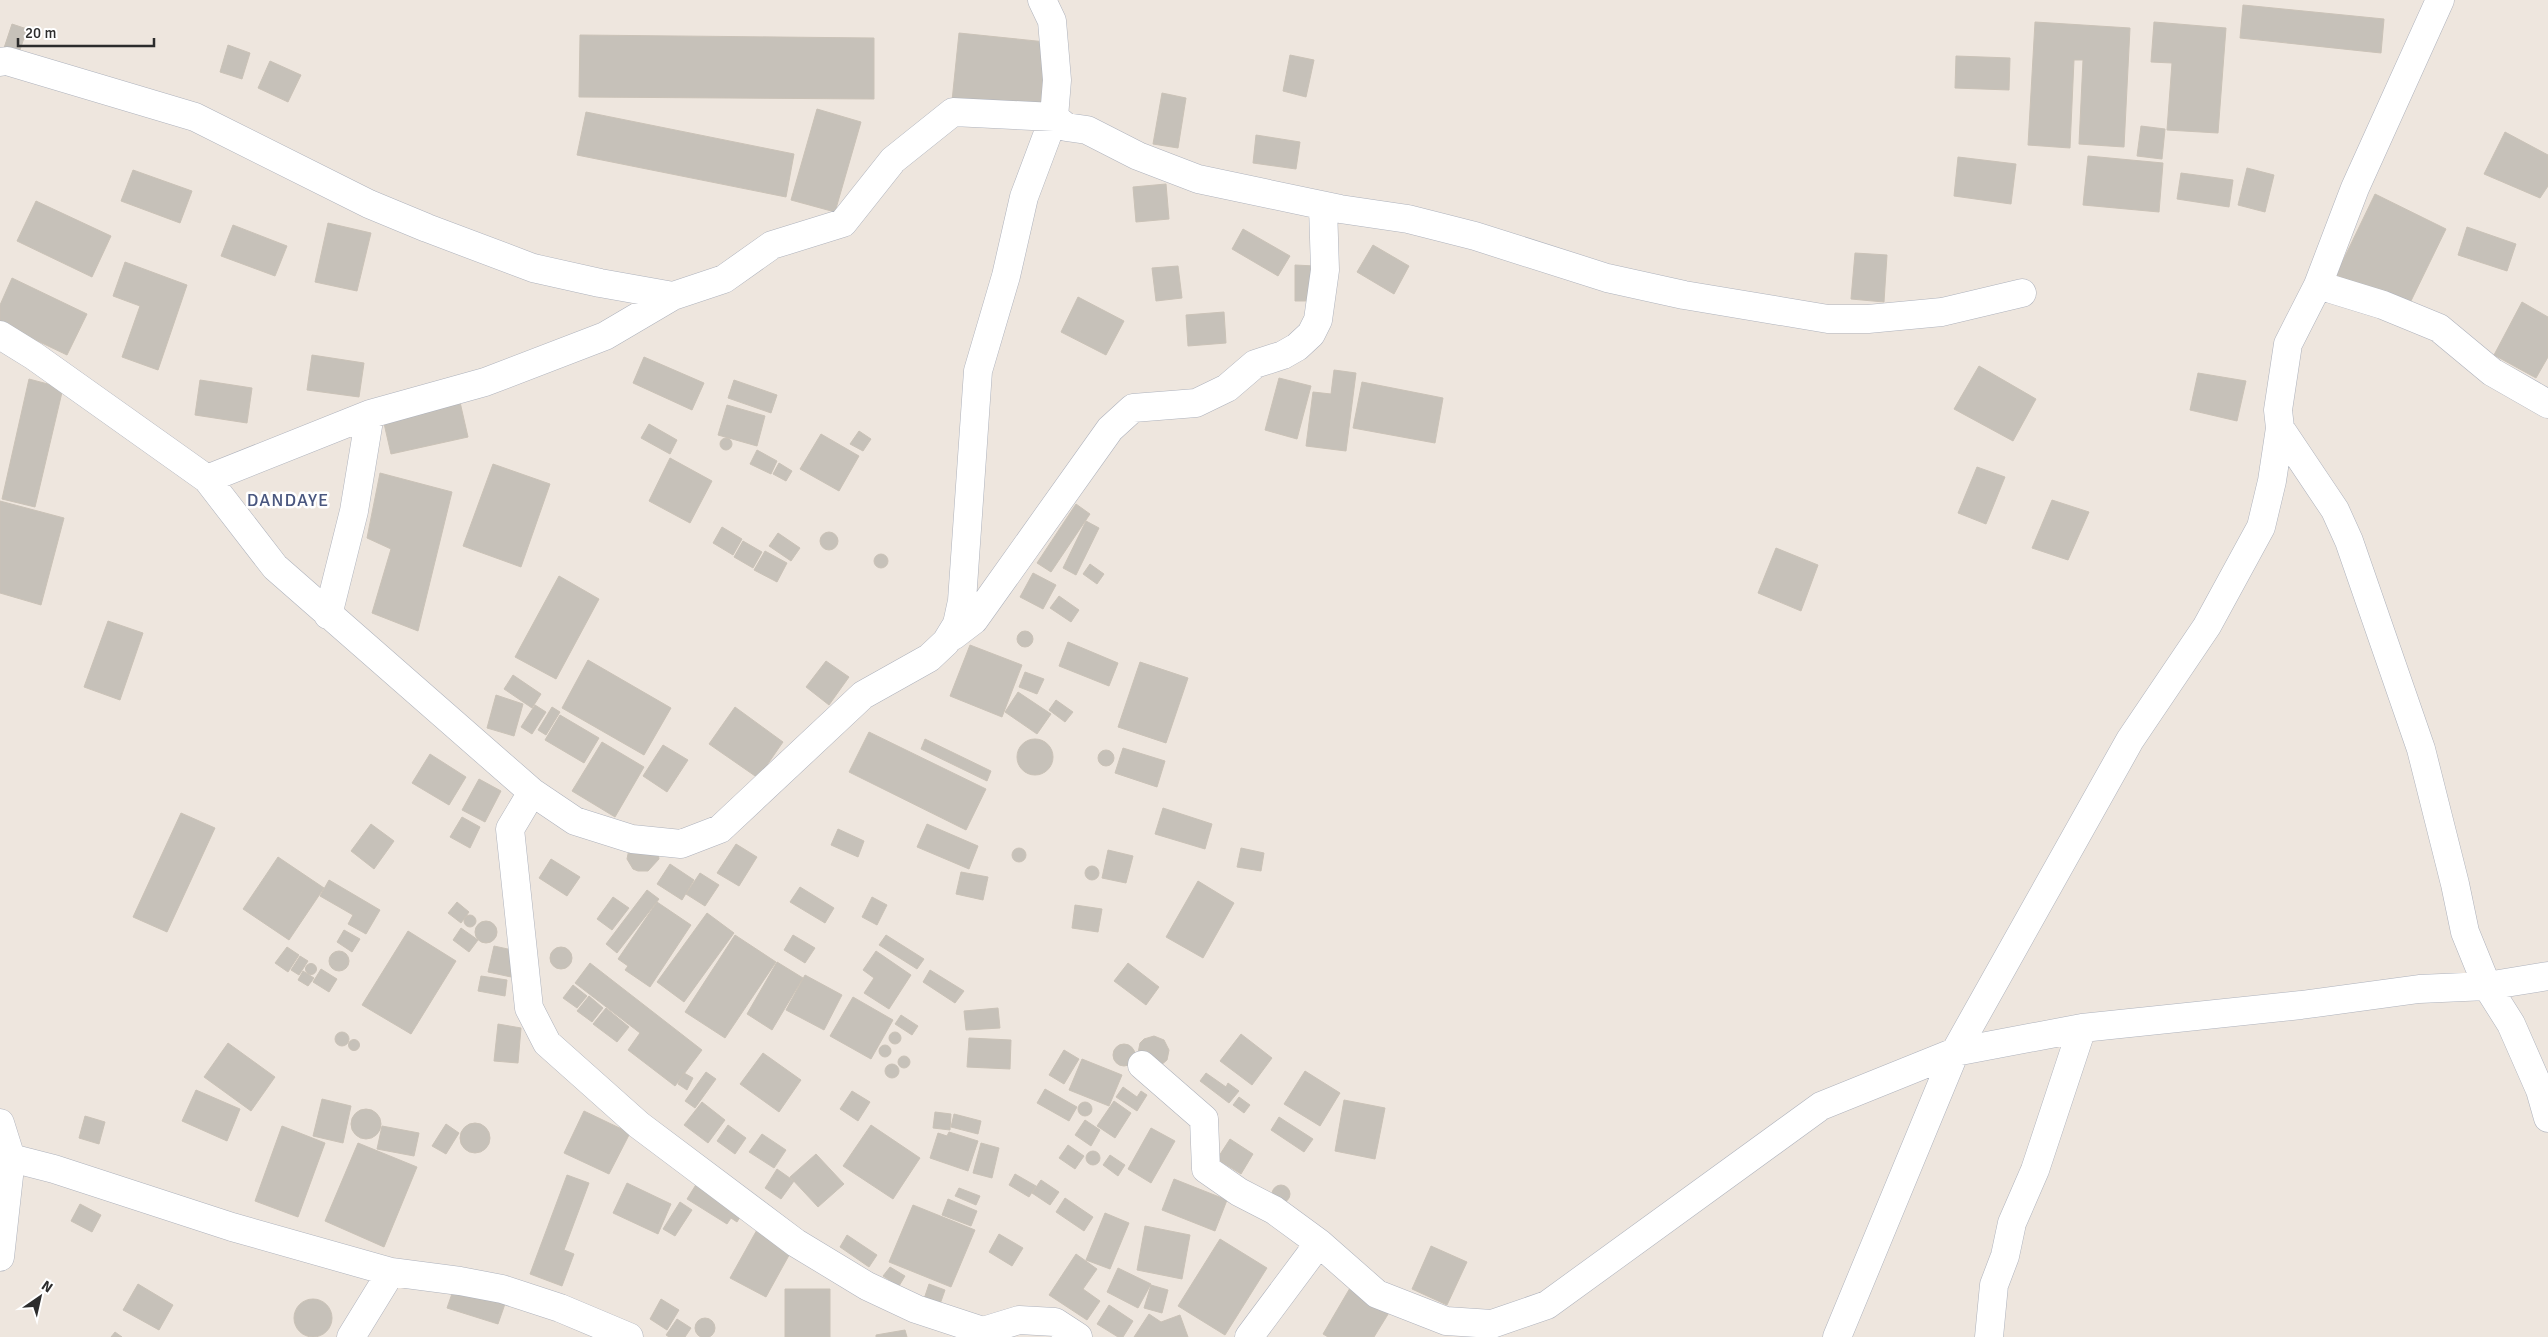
<svg xmlns="http://www.w3.org/2000/svg" width="2548" height="1337" viewBox="0 0 2548 1337" font-family="Signika,sans-serif">
<rect width="100%" height="100%" fill="#eee6de"/>
<path fill="#c6c1b9" stroke="#cac2b7" d="M 2243,5 L 2384,19 L 2381,53 L 2240,38 Z
M 2035,22 L 2130,28 L 2124,147 L 2079,144 L 2083,60 L 2074,60 L 2070,148 L 2028,145 Z
M 2154,22 L 2226,28 L 2218,133 L 2167,130 L 2172,63 L 2151,62 Z
M 12,24 L 27,29 L 19,53 L 4,48 Z
M 959,33 L 1046,42 L 1040,109 L 952,101 Z
M 580,35 L 874,38 L 874,99 L 579,97 Z
M 228,45 L 250,53 L 242,79 L 220,72 Z
M 1290,55 L 1314,60 L 1306,97 L 1283,91 Z
M 1956,56 L 2010,58 L 2009,90 L 1955,88 Z
M 270,61 L 301,75 L 288,102 L 258,88 Z
M 1162,93 L 1186,98 L 1178,148 L 1153,144 Z
M 817,109 L 861,122 L 835,212 L 791,200 Z
M 586,112 L 794,154 L 786,197 L 577,155 Z
M 2141,126 L 2165,129 L 2162,159 L 2137,156 Z
M 2505,132 L 2548,155 L 2548,186 L 2540,198 L 2484,174 Z
M 1256,135 L 1300,142 L 1296,169 L 1253,163 Z
M 2088,156 L 2163,163 L 2159,212 L 2083,205 Z
M 1958,157 L 2016,164 L 2011,204 L 1954,196 Z
M 2247,168 L 2274,175 L 2265,212 L 2238,205 Z
M 133,170 L 192,191 L 180,223 L 121,201 Z
M 2181,173 L 2233,180 L 2229,207 L 2177,199 Z
M 1166,184 L 1169,219 L 1136,222 L 1133,187 Z
M 2375,194 L 2446,229 L 2409,305 L 2336,275 Z
M 36,201 L 111,236 L 92,277 L 17,241 Z
M 328,223 L 371,233 L 357,291 L 315,282 Z
M 233,225 L 287,246 L 275,276 L 221,256 Z
M 2467,227 L 2516,244 L 2507,271 L 2458,255 Z
M 1243,229 L 1290,256 L 1278,276 L 1232,249 Z
M 1373,245 L 1409,266 L 1394,294 L 1357,272 Z
M 1855,253 L 1887,255 L 1884,302 L 1851,299 Z
M 125,262 L 187,285 L 158,370 L 122,357 L 140,306 L 113,296 Z
M 1295,265 L 1315,266 L 1315,301 L 1295,301 Z
M 1178,266 L 1182,298 L 1156,301 L 1152,268 Z
M 12,278 L 87,314 L 67,355 L 0,323 L 0,305 Z
M 1078,297 L 1124,321 L 1106,355 L 1061,332 Z
M 2522,302 L 2548,317 L 2548,357 L 2536,378 L 2494,355 Z
M 1224,312 L 1226,343 L 1188,346 L 1186,315 Z
M 312,355 L 364,363 L 359,397 L 307,390 Z
M 644,357 L 704,383 L 692,410 L 633,383 Z
M 1979,366 L 2036,399 L 2013,441 L 1954,409 Z
M 1334,370 L 1356,373 L 1346,451 L 1306,446 L 1313,392 L 1331,394 Z
M 2198,373 L 2246,381 L 2237,421 L 2190,410 Z
M 1279,378 L 1311,386 L 1297,439 L 1265,430 Z
M 29,379 L 63,388 L 35,507 L 2,499 Z
M 200,380 L 252,388 L 247,423 L 195,415 Z
M 734,380 L 777,395 L 771,413 L 728,398 Z
M 1362,382 L 1443,398 L 1435,443 L 1353,428 Z
M 460,402 L 468,437 L 391,454 L 383,419 Z
M 727,405 L 765,416 L 757,446 L 718,435 Z
M 649,424 L 677,440 L 670,454 L 641,438 Z
M 859,431 L 871,439 L 863,451 L 850,444 Z
M 821,434 L 859,456 L 839,491 L 800,469 Z
M720 444a6 6 0 1 1 12 0a6 6 0 1 1-12 0Z
M 757,450 L 777,461 L 771,474 L 750,464 Z
M 670,458 L 712,481 L 690,523 L 649,501 Z
M 779,463 L 792,471 L 786,481 L 773,474 Z
M 493,464 L 550,484 L 521,567 L 463,546 Z
M 1977,467 L 2005,477 L 1986,524 L 1958,513 Z
M 380,473 L 452,492 L 418,631 L 372,613 L 391,549 L 367,538 Z
M 2052,500 L 2089,512 L 2068,560 L 2032,548 Z
M 0,501 L 64,518 L 41,605 L 0,593 Z
M 1076,504 L 1090,514 L 1051,572 L 1037,563 Z
M 1086,521 L 1099,528 L 1076,575 L 1063,568 Z
M 722,527 L 742,539 L 733,555 L 713,543 Z
M820 541a9 9 0 1 1 18 0a9 9 0 1 1-18 0Z
M 778,533 L 800,548 L 791,561 L 769,546 Z
M 743,541 L 762,552 L 753,568 L 734,557 Z
M 1776,548 L 1818,565 L 1801,611 L 1758,593 Z
M 765,551 L 787,563 L 777,582 L 754,570 Z
M874 561a7 7 0 1 1 14 0a7 7 0 1 1-14 0Z
M 1090,564 L 1104,574 L 1097,584 L 1083,574 Z
M 1033,573 L 1056,585 L 1043,609 L 1020,597 Z
M 559,576 L 599,599 L 556,679 L 515,657 Z
M 1059,596 L 1079,610 L 1071,622 L 1050,608 Z
M 108,621 L 143,633 L 120,700 L 84,687 Z
M1017 639a8 8 0 1 1 16 0a8 8 0 1 1-16 0Z
M 1068,642 L 1118,663 L 1109,686 L 1059,666 Z
M 970,645 L 1022,665 L 1002,717 L 950,696 Z
M 588,660 L 671,708 L 644,755 L 562,708 Z
M 826,661 L 849,677 L 829,705 L 806,687 Z
M 1140,662 L 1188,678 L 1166,743 L 1118,727 Z
M 1025,672 L 1044,679 L 1037,694 L 1019,687 Z
M 513,675 L 541,694 L 532,708 L 504,689 Z
M 1018,692 L 1051,714 L 1037,734 L 1005,712 Z
M 496,695 L 523,704 L 514,736 L 487,728 Z
M 1056,700 L 1073,712 L 1065,722 L 1049,710 Z
M 535,705 L 546,712 L 532,734 L 521,727 Z
M 552,707 L 560,712 L 546,735 L 538,730 Z
M 735,707 L 783,742 L 758,778 L 709,744 Z
M 560,715 L 599,738 L 584,763 L 545,740 Z
M 869,732 L 986,789 L 966,830 L 849,772 Z
M1017 757a18 18 0 1 1 36 0a18 18 0 1 1-36 0Z
M 925,739 L 991,771 L 987,781 L 921,749 Z
M 602,742 L 644,767 L 615,817 L 572,791 Z
M 663,745 L 688,760 L 667,792 L 643,776 Z
M 1123,748 L 1165,761 L 1157,787 L 1115,773 Z
M1098 758a8 8 0 1 1 16 0a8 8 0 1 1-16 0Z
M 430,754 L 466,777 L 449,805 L 412,783 Z
M 479,779 L 501,791 L 485,822 L 462,810 Z
M 1163,808 L 1212,824 L 1205,849 L 1155,834 Z
M 181,813 L 215,828 L 167,932 L 133,917 Z
M 462,817 L 480,827 L 470,848 L 450,837 Z
M 371,824 L 394,841 L 374,869 L 351,851 Z
M 927,824 L 978,846 L 969,869 L 917,847 Z
M 838,829 L 864,841 L 858,857 L 831,845 Z
M 736,844 L 757,857 L 739,886 L 717,873 Z
M1012 855a7 7 0 1 1 14 0a7 7 0 1 1-14 0Z
M 1241,848 L 1264,853 L 1261,871 L 1237,867 Z
M 629,849 L 658,853 L 659,859 L 648,871 L 638,871 L 633,869 L 627,859 Z
M 1108,850 L 1133,856 L 1126,883 L 1102,878 Z
M 278,857 L 324,888 L 289,940 L 243,909 Z
M 551,859 L 580,877 L 567,896 L 539,878 Z
M 670,864 L 694,880 L 682,900 L 657,884 Z
M1085 873a7 7 0 1 1 14 0a7 7 0 1 1-14 0Z
M 961,872 L 988,877 L 983,900 L 956,894 Z
M 700,873 L 719,885 L 705,906 L 686,894 Z
M 329,880 L 380,910 L 366,934 L 348,924 L 353,915 L 320,896 Z
M 1198,881 L 1234,903 L 1203,958 L 1166,937 Z
M 800,887 L 834,908 L 825,923 L 790,902 Z
M 647,890 L 659,899 L 617,953 L 606,944 Z
M 613,897 L 629,908 L 612,930 L 597,919 Z
M 872,897 L 887,905 L 877,925 L 862,917 Z
M 457,902 L 469,912 L 461,923 L 448,913 Z
M 657,902 L 691,925 L 650,987 L 625,970 L 628,966 L 618,959 Z
M 1075,905 L 1102,909 L 1098,932 L 1072,928 Z
M 707,913 L 734,933 L 684,1002 L 657,982 Z
M464 921a6 6 0 1 1 12 0a6 6 0 1 1-12 0Z
M475 932a11 11 0 1 1 22 0a11 11 0 1 1-22 0Z
M 461,928 L 478,940 L 469,952 L 453,940 Z
M 344,930 L 360,939 L 352,952 L 337,942 Z
M 408,931 L 456,961 L 411,1034 L 362,1005 Z
M 735,935 L 776,962 L 725,1038 L 685,1012 Z
M 793,935 L 815,948 L 805,963 L 784,950 Z
M 886,935 L 924,959 L 917,969 L 879,945 Z
M 494,946 L 517,951 L 511,977 L 488,972 Z
M 287,947 L 299,955 L 288,972 L 275,963 Z
M550 958a11 11 0 1 1 22 0a11 11 0 1 1-22 0Z
M 876,951 L 911,975 L 889,1009 L 864,993 L 874,978 L 863,970 Z
M329 961a10 10 0 1 1 20 0a10 10 0 1 1-20 0Z
M 300,956 L 308,961 L 299,975 L 291,970 Z
M 777,962 L 803,978 L 772,1030 L 747,1014 Z
M 590,963 L 702,1050 L 675,1086 L 628,1050 L 640,1033 L 575,983 Z
M 1128,963 L 1159,987 L 1146,1005 L 1114,981 Z
M305.5 969a5.5 5.5 0 1 1 11 0a5.5 5.5 0 1 1-11 0Z
M 321,969 L 337,979 L 329,992 L 313,982 Z
M 930,970 L 964,991 L 955,1003 L 923,982 Z
M 303,971 L 314,978 L 308,986 L 298,980 Z
M 805,975 L 842,995 L 824,1030 L 786,1010 Z
M 481,976 L 507,980 L 505,996 L 478,991 Z
M 573,985 L 587,996 L 577,1008 L 563,998 Z
M 589,996 L 603,1008 L 592,1022 L 577,1011 Z
M 853,997 L 893,1020 L 871,1059 L 830,1036 Z
M 606,1008 L 629,1027 L 617,1042 L 593,1024 Z
M 998,1008 L 1000,1028 L 966,1030 L 964,1011 Z
M 901,1015 L 918,1026 L 912,1035 L 895,1024 Z
M 498,1024 L 521,1028 L 518,1063 L 494,1061 Z
M889 1038a6 6 0 1 1 12 0a6 6 0 1 1-12 0Z
M335 1039a7 7 0 1 1 14 0a7 7 0 1 1-14 0Z
M 1241,1034 L 1272,1058 L 1252,1085 L 1220,1061 Z
M 1154,1036 L 1164,1040 L 1169,1050 L 1167,1060 L 1160,1066 L 1138,1053 L 1140,1043 L 1144,1039 Z
M 969,1038 L 1011,1040 L 1010,1069 L 967,1067 Z
M348.5 1045a5.5 5.5 0 1 1 11 0a5.5 5.5 0 1 1-11 0Z
M 228,1043 L 275,1077 L 251,1111 L 204,1077 Z
M1113 1055a11 11 0 1 1 22 0a11 11 0 1 1-22 0Z
M879 1051a6 6 0 1 1 12 0a6 6 0 1 1-12 0Z
M 1064,1050 L 1079,1059 L 1064,1084 L 1049,1075 Z
M 763,1053 L 801,1080 L 779,1112 L 740,1084 Z
M898 1062a6 6 0 1 1 12 0a6 6 0 1 1-12 0Z
M 1082,1059 L 1122,1075 L 1109,1106 L 1069,1090 Z
M885 1071a7 7 0 1 1 14 0a7 7 0 1 1-14 0Z
M 1305,1071 L 1340,1093 L 1320,1126 L 1284,1104 Z
M 706,1072 L 716,1079 L 695,1108 L 685,1101 Z
M 684,1073 L 693,1078 L 687,1090 L 678,1084 Z
M 1206,1073 L 1226,1087 L 1228,1083 L 1239,1091 L 1229,1103 L 1200,1081 Z
M 1123,1087 L 1137,1097 L 1141,1091 L 1147,1095 L 1137,1111 L 1116,1097 Z
M 1045,1089 L 1077,1107 L 1069,1121 L 1037,1103 Z
M 196,1090 L 240,1109 L 227,1141 L 182,1121 Z
M 852,1091 L 870,1102 L 858,1121 L 840,1109 Z
M 1239,1097 L 1250,1105 L 1244,1113 L 1233,1105 Z
M 322,1099 L 351,1106 L 343,1143 L 313,1136 Z
M 1344,1100 L 1385,1108 L 1375,1159 L 1335,1151 Z
M 1114,1101 L 1131,1113 L 1115,1138 L 1097,1126 Z
M1078 1109a7 7 0 1 1 14 0a7 7 0 1 1-14 0Z
M 702,1102 L 725,1120 L 708,1143 L 684,1125 Z
M351 1124a15 15 0 1 1 30 0a15 15 0 1 1-30 0Z
M 584,1111 L 630,1133 L 609,1174 L 564,1153 Z
M 935,1112 L 951,1114 L 950,1130 L 933,1128 Z
M 954,1114 L 981,1121 L 978,1134 L 951,1127 Z
M 85,1116 L 105,1122 L 99,1144 L 79,1138 Z
M 1279,1117 L 1313,1139 L 1304,1152 L 1271,1130 Z
M 1085,1120 L 1100,1130 L 1091,1146 L 1075,1135 Z
M460 1138a15 15 0 1 1 30 0a15 15 0 1 1-30 0Z
M 446,1124 L 459,1133 L 446,1154 L 432,1146 Z
M 728,1125 L 746,1138 L 735,1154 L 717,1141 Z
M 871,1125 L 920,1158 L 893,1199 L 843,1166 Z
M 282,1126 L 325,1143 L 298,1217 L 255,1201 Z
M 382,1126 L 419,1133 L 414,1156 L 377,1149 Z
M 1151,1128 L 1175,1141 L 1151,1183 L 1128,1169 Z
M 949,1132 L 978,1141 L 968,1171 L 930,1158 L 938,1133 L 947,1136 Z
M 762,1134 L 786,1150 L 774,1168 L 749,1152 Z
M 1230,1139 L 1253,1154 L 1241,1174 L 1217,1159 Z
M 358,1143 L 417,1167 L 384,1247 L 325,1221 Z
M 981,1143 L 999,1148 L 992,1178 L 973,1173 Z
M 1068,1145 L 1084,1156 L 1075,1169 L 1059,1158 Z
M1086 1158a7 7 0 1 1 14 0a7 7 0 1 1-14 0Z
M 816,1154 L 844,1184 L 818,1207 L 790,1177 Z
M 1110,1155 L 1125,1165 L 1118,1176 L 1103,1165 Z
M 777,1169 L 794,1181 L 781,1199 L 765,1188 Z
M 1015,1174 L 1036,1186 L 1029,1197 L 1009,1185 Z
M 567,1175 L 589,1183 L 564,1250 L 574,1254 L 562,1286 L 530,1274 Z
M 1174,1179 L 1227,1200 L 1215,1231 L 1162,1210 Z
M 1041,1180 L 1059,1192 L 1050,1205 L 1032,1193 Z
M 627,1183 L 671,1204 L 658,1234 L 613,1213 Z
M 697,1183 L 743,1212 L 737,1222 L 731,1218 L 727,1224 L 687,1199 Z
M1272 1194a9 9 0 1 1 18 0a9 9 0 1 1-18 0Z
M 959,1188 L 980,1196 L 976,1205 L 955,1196 Z
M 1065,1198 L 1093,1217 L 1084,1231 L 1056,1212 Z
M 948,1199 L 977,1211 L 971,1226 L 942,1215 Z
M 680,1202 L 692,1210 L 675,1236 L 663,1229 Z
M 80,1204 L 101,1215 L 92,1232 L 71,1221 Z
M 913,1205 L 975,1230 L 951,1287 L 889,1262 Z
M 1105,1213 L 1129,1223 L 1110,1269 L 1086,1260 Z
M 1145,1226 L 1190,1235 L 1182,1279 L 1137,1270 Z
M 758,1228 L 793,1248 L 766,1297 L 730,1278 Z
M 999,1234 L 1023,1248 L 1012,1266 L 989,1252 Z
M 847,1235 L 877,1255 L 869,1267 L 840,1247 Z
M 1220,1239 L 1267,1268 L 1225,1335 L 1178,1306 Z
M 1431,1246 L 1467,1262 L 1447,1305 L 1412,1289 Z
M 1076,1254 L 1097,1269 L 1083,1289 L 1100,1301 L 1087,1320 L 1049,1295 Z
M 890,1267 L 905,1276 L 899,1286 L 883,1276 Z
M 1118,1268 L 1151,1284 L 1138,1308 L 1107,1292 Z
M 138,1284 L 173,1305 L 159,1330 L 123,1310 Z
M 929,1284 L 945,1290 L 939,1307 L 923,1302 Z
M 455,1285 L 506,1301 L 498,1324 L 447,1308 Z
M 1151,1285 L 1168,1290 L 1162,1313 L 1144,1308 Z
M 1350,1288 L 1390,1311 L 1374,1337 L 1328,1337 L 1323,1334 Z
M 785,1289 L 830,1289 L 830,1337 L 785,1337 Z
M 661,1299 L 679,1310 L 667,1330 L 650,1319 Z
M294 1318a19 19 0 1 1 38 0a19 19 0 1 1-38 0Z
M 1109,1305 L 1133,1321 L 1123,1337 L 1118,1337 L 1097,1324 Z
M 1149,1314 L 1161,1322 L 1180,1315 L 1188,1337 L 1134,1337 Z
M695 1328a10 10 0 1 1 20 0a10 10 0 1 1-20 0Z
M 677,1319 L 691,1328 L 685,1337 L 669,1337 L 666,1335 Z
M 905,1330 L 907,1337 L 876,1337 L 876,1335 Z
M 115,1332 L 122,1337 L 111,1337 Z"/>
<g fill="none" stroke-linecap="round" stroke-linejoin="round">
<defs>
<path id="minor" d="M 0,62 L 7,61 L 195,117 L 369,204 L 427,228 L 533,268 L 600,283 L 673,296 L 724,279 L 772,245 L 843,223 L 893,160 L 953,112 L 1054,117 L 1066,127 L 1087,130 L 1138,156 L 1198,179 L 1340,209 L 1408,219 L 1475,236 L 1607,278 L 1684,295 L 1828,319 L 1868,319 L 1942,312 L 2022,293
M 2318,285 L 2383,305 L 2439,328 L 2492,372 L 2548,404
M 0,335 L 34,356 L 207,479 L 275,567 L 532,792 L 575,821 L 632,839 L 681,844 L 720,829 L 863,695 L 929,658 L 946,642 L 957,624 L 962,601 L 978,371 L 1006,276 L 1024,197 L 1054,117 L 1057,80 L 1052,21 L 1042,0
M 2280,428 L 2335,510 L 2349,541 L 2421,749 L 2455,884 L 2465,932 L 2487,986 L 2511,1024 L 2540,1090 L 2548,1118
M 207,479 L 370,414 L 485,382 L 605,336 L 673,296
M 328,615 L 354,511 L 370,414
M 953,636 L 974,620 L 1110,429 L 1133,408 L 1196,403 L 1227,388 L 1255,364 L 1283,355 L 1297,347 L 1311,334 L 1318,320 L 1325,270 L 1323,206
M 532,792 L 510,829 L 529,1008 L 547,1043 L 639,1125 L 796,1243 L 867,1286 L 916,1309 L 983,1331 L 1019,1320 L 1055,1322 L 1078,1337
M 1142,1065 L 1204,1119 L 1206,1169 L 1239,1192 L 1274,1210 L 1319,1243 L 1377,1294 L 1446,1321 L 1492,1324 L 1547,1305 L 1821,1106 L 1955,1052 L 2082,1028 L 2301,1005 L 2419,989 L 2487,986 L 2548,976
M 11,1158 L 54,1169 L 232,1227 L 391,1272 L 460,1281 L 502,1289 L 560,1308 L 629,1337
M 351,1337 L 391,1272
M 1249,1337 L 1319,1243
M 1837,1337 L 1955,1052 L 2130,740 L 2207,626 L 2261,527 L 2272,481 L 2280,428 L 2278,410 L 2288,344 L 2318,285 L 2355,188 L 2440,0
M 1989,1337 L 1994,1285 L 2005,1256 L 2012,1223 L 2035,1170 L 2082,1028"/>
<path id="tertiary" d="M 0,1123 L 11,1158 L 0,1257"/>
</defs>
<use href="#minor" stroke="#aeb2bc" stroke-width="29"/>
<use href="#tertiary" stroke="#aeb2bc" stroke-width="29"/>
<use href="#minor" stroke="#fff" stroke-width="28"/>
<use href="#tertiary" stroke="#fff" stroke-width="28"/>
</g>
<g text-anchor="middle" dominant-baseline="central" stroke-width="5" stroke-linejoin="round" paint-order="stroke">
<g font-size="18" letter-spacing="1" fill="#4a577f" stroke="#fff">
<text x="288" y="500">DANDAYE</text>
</g>
</g>
<g transform="translate(40 1297) rotate(34)" stroke="#ffffff" stroke-width="4" paint-order="stroke">
<path d="M0-4L9 19L0 12L-9 19Z" fill="#2c2c2c"/>
<text y="-8" font-size="14" font-weight="bold" text-anchor="middle" fill="#2c2c2c">N</text>
</g>
<path d="M18 38v8h136v-8" fill="none" stroke="#2c2c2c" stroke-width="2.5"/>
<text x="25" y="38" font-size="15" fill="#2c2c2c" stroke="#ffffff" stroke-width="4" paint-order="stroke">20 m</text>
</svg>
